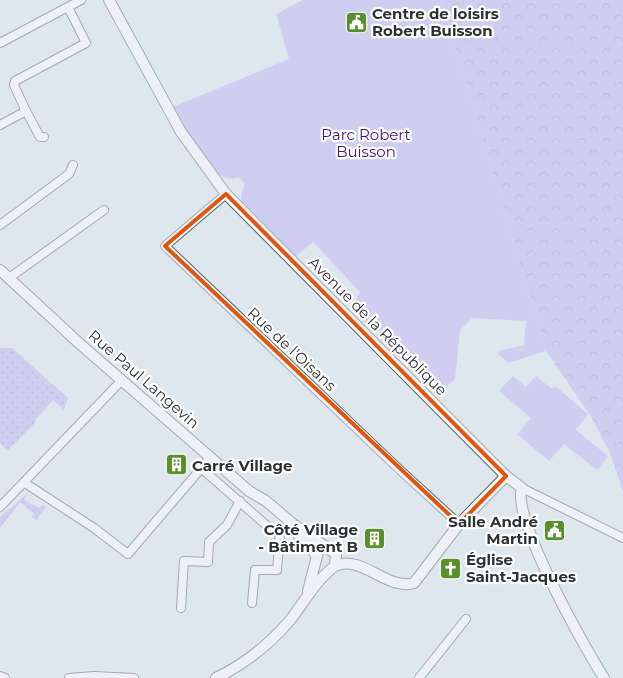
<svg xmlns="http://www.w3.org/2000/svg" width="623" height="678" viewBox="0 0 623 678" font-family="Montserrat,sans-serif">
<defs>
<pattern id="grass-dots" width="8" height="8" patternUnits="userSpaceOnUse" patternTransform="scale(1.25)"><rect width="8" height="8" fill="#bdb1f3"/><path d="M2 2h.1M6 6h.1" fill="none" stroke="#9a90c5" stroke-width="1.8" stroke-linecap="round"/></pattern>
<pattern id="forest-crowns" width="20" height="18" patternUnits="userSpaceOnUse" patternTransform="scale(1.25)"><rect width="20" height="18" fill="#bdb1f3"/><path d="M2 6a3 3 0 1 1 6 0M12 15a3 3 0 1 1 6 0" fill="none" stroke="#9a90c5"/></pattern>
</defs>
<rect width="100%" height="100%" fill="#dee6ee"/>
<path fill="url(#grass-dots)" d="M 0,348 L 12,348 L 68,398 L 64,410 L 53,400 L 35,420 L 36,422 L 7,451 L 0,443 Z
M 28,493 L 24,500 L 39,508 L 43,505 L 46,507 L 36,520 L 32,517 L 34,513 L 20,502 L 0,528 L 0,517 Z"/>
<path fill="url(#forest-crowns)" d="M 441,0 L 623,0 L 623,491 L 610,453 L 590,415 L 546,351 Z"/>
<path fill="#bdb1f3" d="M 303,0 L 441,0 L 546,351 L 508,363 L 498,354 L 499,351 L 524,345 L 526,321 L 472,318 L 460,330 L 455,379 L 446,387 L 429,380 L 374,325 L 365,323 L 352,307 L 360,292 L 313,242 L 295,257 L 242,204 L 241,196 L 245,183 L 238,177 C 214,190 182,124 173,107 L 289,59 L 276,14 Z
M 513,376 L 526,387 L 536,376 L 552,389 L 555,386 L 588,414 L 576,430 L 608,456 L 597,470 L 564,444 L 549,461 L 517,434 L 531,418 L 499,391 Z"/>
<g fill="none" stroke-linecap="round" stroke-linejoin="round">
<defs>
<path id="minor" d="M 0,43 L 81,0
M 26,111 L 40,137 L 44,137
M 0,125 L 26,111 L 14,85 L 15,81 L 86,43 L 68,7
M 226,194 L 165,246 L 400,470 L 459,524
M 0,225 L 69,174 L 73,165
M 9,278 L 104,210
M 201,468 L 273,531 L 280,533
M 25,483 L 94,528 L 128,554 L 210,458
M 522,488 L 623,538
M 0,507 L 122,380
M 252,603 L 255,570 L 277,570 L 280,533
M 181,608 L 184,561 L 208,562 L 209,542 L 227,525 L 240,501
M 0,676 L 5,678
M 69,678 L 94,676 L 134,678
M 419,678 L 466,619"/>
<path id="tertiary" d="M 109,0 L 181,132 L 226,194 L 506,476 L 522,488 C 510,516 586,650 604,678
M 0,270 L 80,344 L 249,491 L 266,501 L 293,524 L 336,554 L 335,566 C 316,580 305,601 291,619 C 270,644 245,664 216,678
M 299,536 L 309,543 L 316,556
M 335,566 C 362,554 387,591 414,583 L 459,524 L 506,476
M 308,591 L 318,552"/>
</defs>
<use href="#minor" stroke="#596066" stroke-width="10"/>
<use href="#tertiary" stroke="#596066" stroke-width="12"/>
<use href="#minor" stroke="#fff" stroke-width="8"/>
<use href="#tertiary" stroke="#fff" stroke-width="10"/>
</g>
<path d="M0 0H623V678H0ZM 226,194 L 506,476 L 459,524 L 165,246 Z" fill="#dee6ee" fill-opacity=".55" fill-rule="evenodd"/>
<path fill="none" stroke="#df570e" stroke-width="4" stroke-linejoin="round" d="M 226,194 L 506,476 L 459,524 L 165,246 Z"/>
<defs>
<symbol id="civic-square" viewBox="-11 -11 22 22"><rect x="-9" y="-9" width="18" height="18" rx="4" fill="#59902b" stroke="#fff"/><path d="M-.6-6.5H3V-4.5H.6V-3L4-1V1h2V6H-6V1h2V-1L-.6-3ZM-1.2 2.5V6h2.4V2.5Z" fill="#fff"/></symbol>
<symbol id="building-square" viewBox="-11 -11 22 22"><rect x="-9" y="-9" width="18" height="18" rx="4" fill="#59902b" stroke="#fff"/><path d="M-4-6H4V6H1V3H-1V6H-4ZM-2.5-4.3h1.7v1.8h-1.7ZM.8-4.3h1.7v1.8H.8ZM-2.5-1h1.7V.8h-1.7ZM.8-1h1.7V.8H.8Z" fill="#fff"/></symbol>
<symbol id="church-square" viewBox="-11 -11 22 22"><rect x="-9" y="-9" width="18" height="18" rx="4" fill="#59902b" stroke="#fff"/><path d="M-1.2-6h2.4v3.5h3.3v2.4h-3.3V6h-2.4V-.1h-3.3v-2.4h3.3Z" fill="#fff"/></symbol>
</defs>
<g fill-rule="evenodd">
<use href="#civic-square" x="344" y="10" width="25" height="25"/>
<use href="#building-square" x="164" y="452" width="25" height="25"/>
<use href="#civic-square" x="542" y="518" width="25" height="25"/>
<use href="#building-square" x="362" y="526" width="25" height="25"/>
<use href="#church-square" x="438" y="556" width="25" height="25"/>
</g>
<g text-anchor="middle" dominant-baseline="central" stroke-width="4.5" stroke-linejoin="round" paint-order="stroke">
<g font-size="15" font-weight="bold" fill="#2d3033" stroke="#fff" text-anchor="start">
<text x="372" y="13">Centre de loisirs<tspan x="372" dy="17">Robert Buisson</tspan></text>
<text x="192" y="465">Carré Village</text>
<text x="538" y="521" text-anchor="end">Salle André<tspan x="538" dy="17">Martin</tspan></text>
<text x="358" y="529" text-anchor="end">Côté Village<tspan x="358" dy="17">- Bâtiment B</tspan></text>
<text x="466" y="559">Église<tspan x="466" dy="17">Saint-Jacques</tspan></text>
</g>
<g font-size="15" fill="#3d177d" stroke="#fff">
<text x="366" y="134">Parc Robert<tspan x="366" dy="17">Buisson</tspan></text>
</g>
<g font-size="15" fill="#2d3033" stroke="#fff">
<text transform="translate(378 326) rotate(45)">Avenue de la République</text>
<text transform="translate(292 349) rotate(43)">Rue de l'Oisans</text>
<text transform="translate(144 379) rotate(41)">Rue Paul Langevin</text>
</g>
</g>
</svg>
